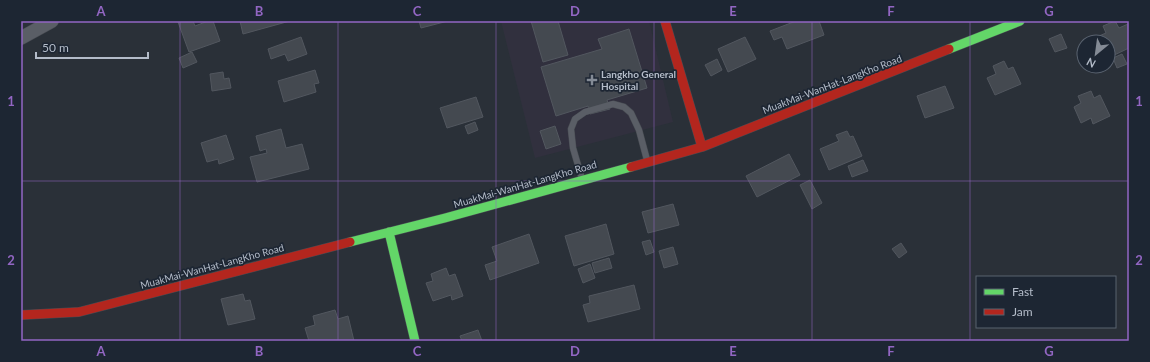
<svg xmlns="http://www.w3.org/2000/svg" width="1150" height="362" viewBox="0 0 1150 362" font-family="Lato,sans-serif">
<rect width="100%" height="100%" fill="#2a3038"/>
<path fill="#31303e" d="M 501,21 L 649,21 L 673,122 L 535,158 Z"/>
<path fill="#444950" stroke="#52575f" d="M 181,21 L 193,21 L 195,26 L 208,21 L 213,21 L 220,41 L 189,52 L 178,22 Z
M 240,21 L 290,21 L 243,34 Z
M 419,21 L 448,21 L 421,28 Z
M 531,21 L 558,21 L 568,55 L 543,62 Z
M 796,21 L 819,21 L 824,35 L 787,49 L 782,37 L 774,40 L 770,31 Z
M 1115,21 L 1119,28 L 1128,24 L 1129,48 L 1108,58 L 1108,42 L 1085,42 L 1106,33 L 1103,26 Z
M 629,29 L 647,88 L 607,100 L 610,109 L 590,114 L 588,106 L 556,116 L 541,67 L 602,49 L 598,39 Z
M 1061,34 L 1067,48 L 1055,52 L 1049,39 Z
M 301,37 L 307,54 L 288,61 L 285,54 L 271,59 L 268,49 Z
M 745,37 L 756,59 L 728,72 L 718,49 Z
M 192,52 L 197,62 L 183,68 L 179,58 Z
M 1122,54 L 1127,64 L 1117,68 L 1113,58 Z
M 717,59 L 722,70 L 711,76 L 705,65 Z
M 1004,61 L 1008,69 L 1013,67 L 1021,84 L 995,95 L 987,78 L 996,74 L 993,66 Z
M 315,70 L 319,83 L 314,84 L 316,92 L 284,102 L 278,81 Z
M 223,72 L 224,79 L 229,78 L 231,88 L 212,91 L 210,74 Z
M 945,86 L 954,108 L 925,118 L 917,96 Z
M 1091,91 L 1094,98 L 1100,95 L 1110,116 L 1093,124 L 1091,118 L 1081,123 L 1074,107 L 1081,103 L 1078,96 Z
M 476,97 L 483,117 L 447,128 L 440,108 Z
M 475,122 L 478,130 L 468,134 L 465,126 Z
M 555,126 L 561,144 L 546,149 L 540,131 Z
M 281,129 L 286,148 L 302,144 L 309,169 L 257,182 L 250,157 L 267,153 L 266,149 L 260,151 L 256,136 Z
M 847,131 L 850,137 L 853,136 L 862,156 L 829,170 L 820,149 L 839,141 L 836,135 Z
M 226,135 L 234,159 L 219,164 L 218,159 L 207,162 L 201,143 Z
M 789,154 L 800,175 L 757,197 L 746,176 Z
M 863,160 L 868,171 L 852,177 L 848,166 Z
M 810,180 L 822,203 L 812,209 L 800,185 Z
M 673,204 L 679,225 L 648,233 L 642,212 Z
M 606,224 L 614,254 L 574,266 L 565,236 Z
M 529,234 L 539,263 L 490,280 L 485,265 L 497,261 L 492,247 Z
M 650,240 L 654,252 L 646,255 L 642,242 Z
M 901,243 L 907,252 L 899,258 L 892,249 Z
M 673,247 L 678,264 L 664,268 L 659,251 Z
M 609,258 L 612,268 L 595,273 L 592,263 Z
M 590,264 L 595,278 L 583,283 L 578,269 Z
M 446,268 L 449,276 L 455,274 L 463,296 L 452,300 L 451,295 L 433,301 L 426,283 L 433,281 L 431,274 Z
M 634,285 L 640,309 L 588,322 L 583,305 L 590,303 L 589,296 Z
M 243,294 L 245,301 L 250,300 L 255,319 L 228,325 L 221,299 Z
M 335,310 L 338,319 L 348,316 L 354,341 L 309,341 L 305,328 L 315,325 L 313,316 Z
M 478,330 L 482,341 L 462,341 L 460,336 Z"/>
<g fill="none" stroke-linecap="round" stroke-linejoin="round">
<defs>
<path id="lane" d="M 582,179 L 573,148 L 571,129 L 575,119 L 585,112 L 613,104 L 624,107 L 631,113 L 639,130 L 647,160"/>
<path id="street" d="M 21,38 L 52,21"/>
<path id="fast" d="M 949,49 L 1020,21
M 389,232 L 415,341
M 350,242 L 445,218 L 631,167"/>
<path id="jam" d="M 665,21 L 702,147
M 631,167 L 702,147 L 949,49
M 21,315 L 79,312 L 350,242"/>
</defs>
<use href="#lane" stroke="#484c53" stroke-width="7"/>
<use href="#street" stroke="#484c53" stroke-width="14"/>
<use href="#fast" stroke="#484c53" stroke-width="10"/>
<use href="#jam" stroke="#484c53" stroke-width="10"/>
<use href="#lane" stroke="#5a5e66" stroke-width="6"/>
<use href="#street" stroke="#5a5e66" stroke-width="13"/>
<use href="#fast" stroke="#63d668" stroke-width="9"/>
<use href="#jam" stroke="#b3261e" stroke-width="9"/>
</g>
<path fill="none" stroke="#9266c3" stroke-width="1" stroke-opacity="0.55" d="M 180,21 L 180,341M 338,21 L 338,341M 496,21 L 496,341M 654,21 L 654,341M 812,21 L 812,341M 970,21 L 970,341M 21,181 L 1129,181"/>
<path fill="#848b96" stroke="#1d2633" stroke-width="1.5" d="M590 74h4v4h4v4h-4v4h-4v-4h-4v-4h4z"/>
<g text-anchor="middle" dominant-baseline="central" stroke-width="3.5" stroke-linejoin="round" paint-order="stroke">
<g font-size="10" font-weight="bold" fill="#b4bcc9" stroke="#1d2633" text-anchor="start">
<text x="601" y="74">Langkho General<tspan x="601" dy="12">Hospital</tspan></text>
</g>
<g font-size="10" fill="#b4bcc9" stroke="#1d2633">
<text transform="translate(832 84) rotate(-21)">MuakMai-WanHat-LangKho Road</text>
<text transform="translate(525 184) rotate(-16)">MuakMai-WanHat-LangKho Road</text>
<text transform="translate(212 266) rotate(-15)">MuakMai-WanHat-LangKho Road</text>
</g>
</g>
<rect width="1150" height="362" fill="none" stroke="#1d2633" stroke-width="44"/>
<rect x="976" y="276" width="140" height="52" fill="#1d2633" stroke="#59626f"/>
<rect x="984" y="289" width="20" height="6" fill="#63d668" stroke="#59626f"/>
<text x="1012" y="296" font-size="12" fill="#b4bcc9">Fast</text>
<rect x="984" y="309" width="20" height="6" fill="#b3261e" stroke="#59626f"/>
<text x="1012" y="316" font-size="12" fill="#b4bcc9">Jam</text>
<g transform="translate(1096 54) rotate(209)"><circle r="19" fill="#1d2633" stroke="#59626f"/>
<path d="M0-3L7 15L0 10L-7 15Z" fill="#848b96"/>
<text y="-6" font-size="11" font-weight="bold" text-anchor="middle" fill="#b4bcc9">N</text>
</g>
<path d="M36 52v6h112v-6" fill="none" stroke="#b4bcc9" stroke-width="2"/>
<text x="42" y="52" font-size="12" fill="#b4bcc9" stroke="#1d2633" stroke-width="3" paint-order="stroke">50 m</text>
<rect x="22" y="22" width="1106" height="318" fill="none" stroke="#9266c3" stroke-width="1.5"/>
<g font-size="13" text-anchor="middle" font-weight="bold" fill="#9266c3">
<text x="101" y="16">A</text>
<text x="259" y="16">B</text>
<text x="417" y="16">C</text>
<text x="575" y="16">D</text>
<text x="733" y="16">E</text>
<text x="891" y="16">F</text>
<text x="1049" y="16">G</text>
<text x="11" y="106">1</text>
<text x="1139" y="106">1</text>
<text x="11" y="265">2</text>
<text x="1139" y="265">2</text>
<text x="101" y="356">A</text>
<text x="259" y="356">B</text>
<text x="417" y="356">C</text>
<text x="575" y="356">D</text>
<text x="733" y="356">E</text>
<text x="891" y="356">F</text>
<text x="1049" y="356">G</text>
</g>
</svg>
